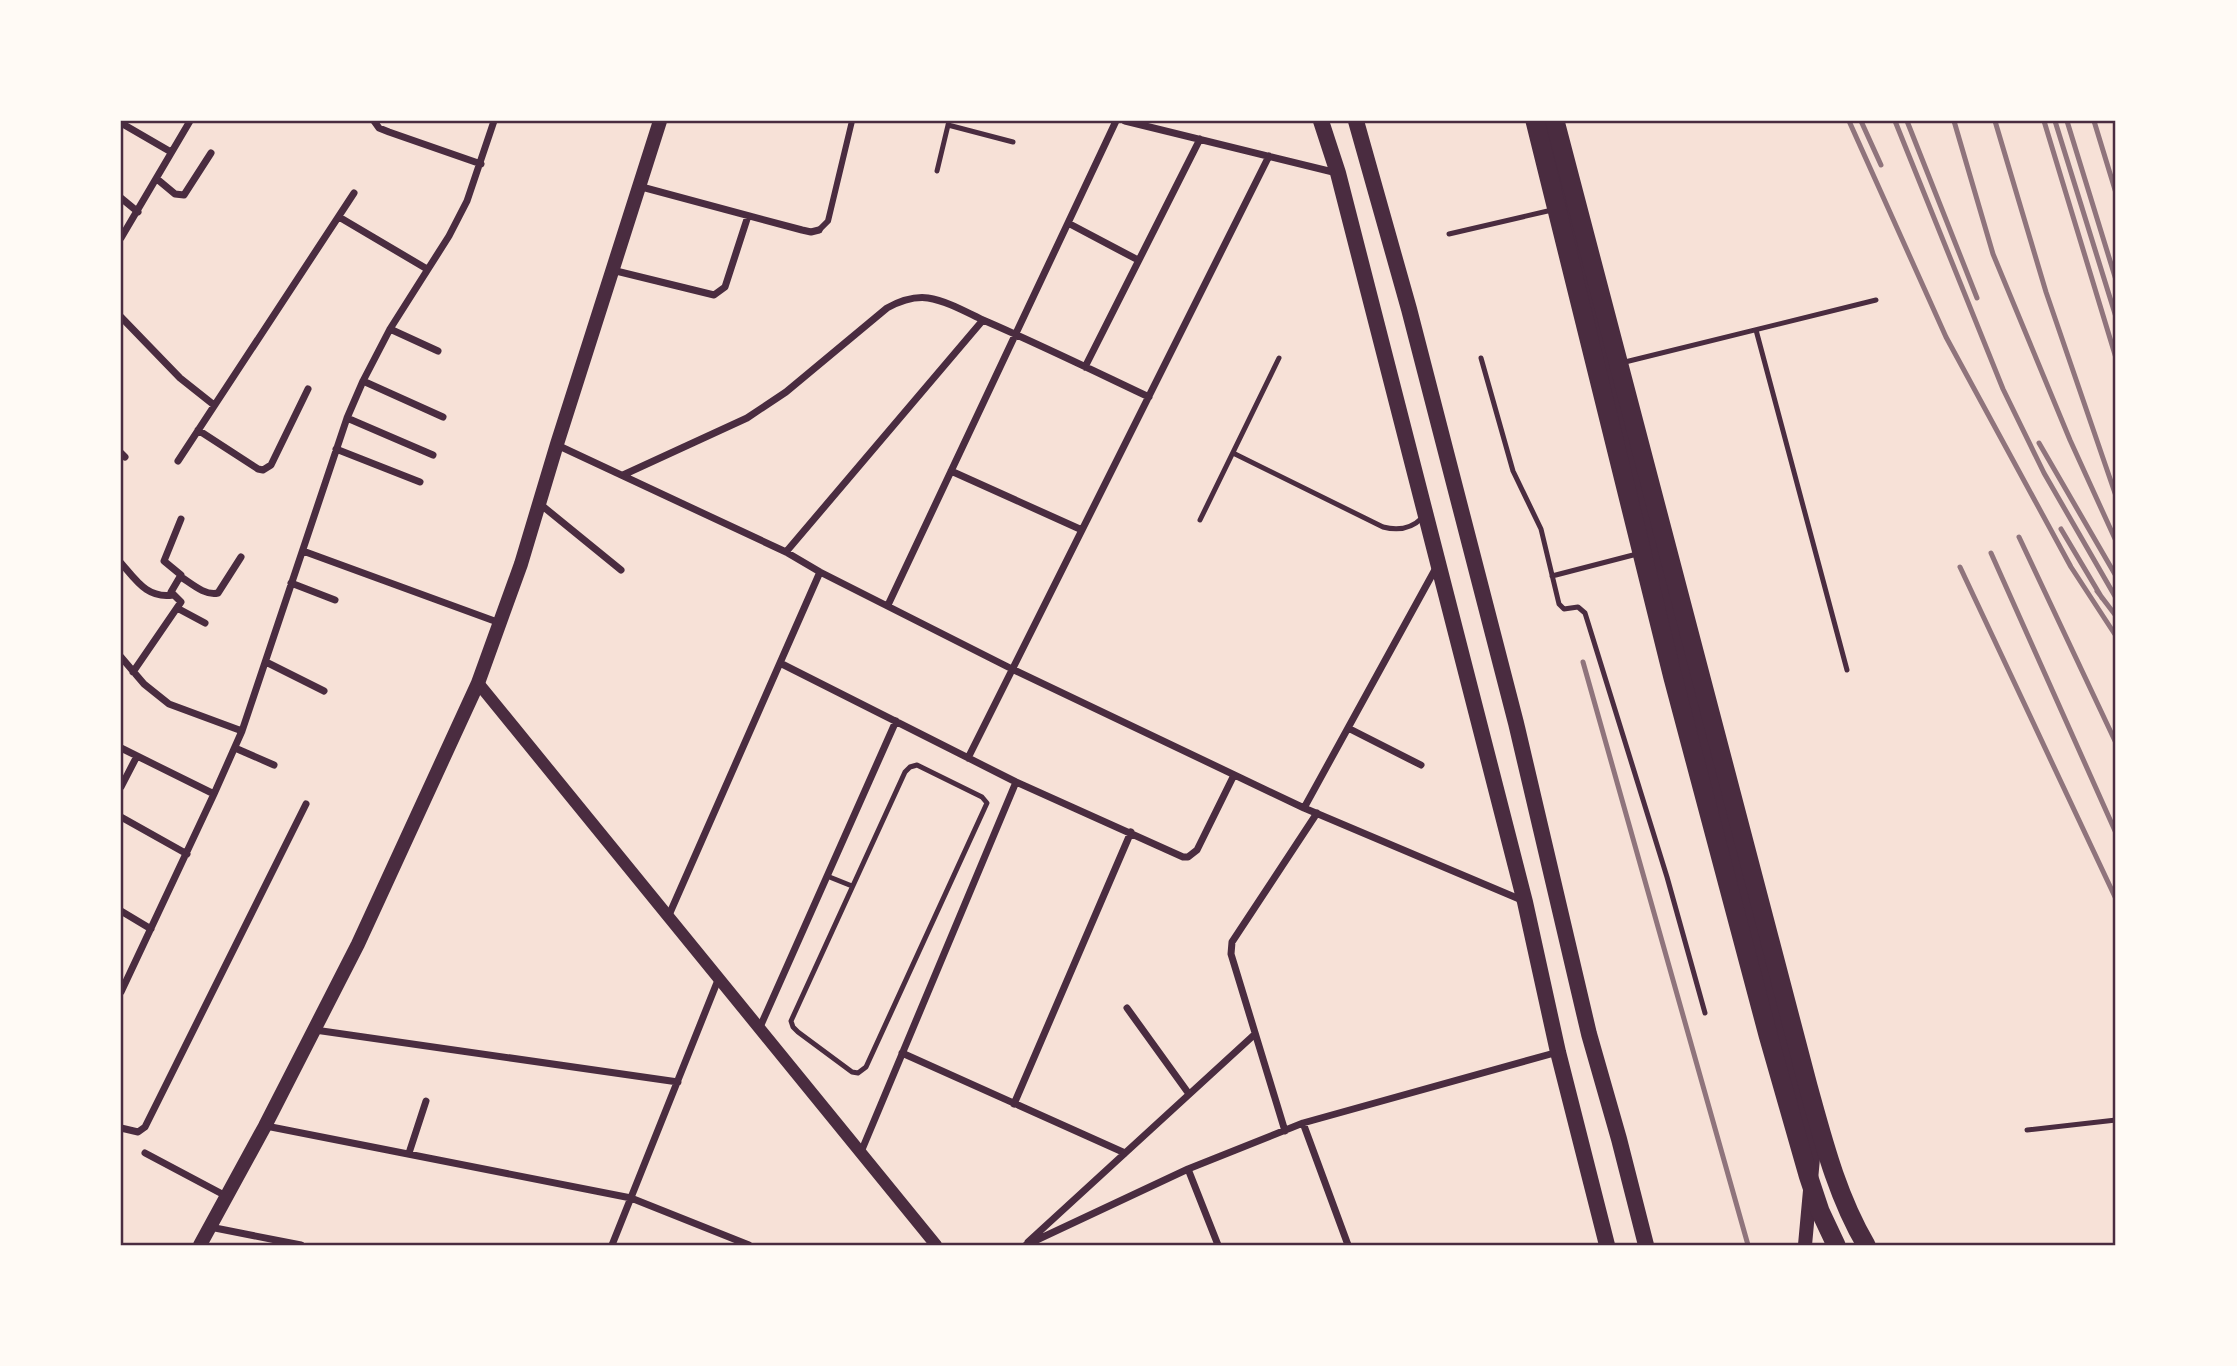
<svg xmlns="http://www.w3.org/2000/svg" width="2237" height="1366" viewBox="0 0 2237 1366" font-family="'Exo 2',sans-serif">
<rect width="100%" height="100%" fill="#f7e1d7"/>
<g fill="none" stroke-linecap="round" stroke-linejoin="round">
<path stroke="#4a2c40" stroke-width="5" d="M 948,125 L 1013,142
M 937,171 L 949,121
M 1449,234 L 1552,210
M 1756,330 L 1847,670
M 1481,358 L 1513,471 L 1541,529 L 1559,604 L 1564,609 L 1578,607 L 1585,613 L 1667,877 L 1705,1013
M 1621,363 L 1876,300
M 1233,453 L 1383,527 C 1398,531 1411,529 1422,518
M 1200,520 L 1279,358
M 1552,576 L 1637,554
M 917,765 L 982,797 L 987,803 L 866,1067 L 858,1073 L 852,1072 L 798,1032 L 793,1027 L 791,1021 L 905,772 L 910,767 Z
M 827,876 L 852,886
M 2027,1130 L 2116,1120"/>
<path stroke="#4a2c40" stroke-width="6" d="M 819,230 L 828,221 L 852,121"/>
<path stroke="#4a2c40" stroke-width="7" d="M 374,121 L 379,128 L 389,132 L 481,164
M 1125,121 L 1337,173
M 121,123 L 171,152
M 157,179 L 175,194 L 184,195 L 211,153
M 638,186 L 802,230 L 811,232 L 819,230
M 121,198 L 138,212
M 339,217 L 427,269
M 1068,223 L 1138,260
M 121,238 L 190,121
M 612,270 L 714,295 L 725,287 L 748,216
M 121,317 L 180,378 L 214,405
M 390,329 L 438,351
M 1085,367 L 1200,139
M 363,381 L 443,417
M 347,418 L 433,455
M 198,430 L 258,469 L 263,470 L 271,465 L 308,389
M 557,445 L 786,552 L 820,572 L 1012,669 L 1304,808 L 1524,901
M 336,449 L 420,482
M 121,453 L 125,457
M 178,461 L 354,193
M 951,471 L 1082,530
M 623,475 L 747,418 L 786,392 L 887,308 C 900,301 913,296 928,298 C 947,301 966,312 983,320 C 1039,344 1094,371 1149,397
M 540,504 L 621,570
M 303,551 L 500,623
M 786,552 L 983,320
M 121,563 C 136,580 147,599 173,595
M 181,577 C 192,584 205,596 218,593 L 241,557
M 291,583 L 335,600
M 888,605 L 1116,121
M 177,608 L 205,623
M 121,657 L 144,684 L 169,704 L 242,731
M 266,662 L 324,691
M 780,663 L 1016,782 L 1183,857 L 1188,857 L 1197,850 L 1234,775
M 133,672 L 181,602 L 171,592 L 181,575 L 164,561 L 181,519
M 1348,728 L 1421,765
M 121,748 L 214,794
M 235,748 L 274,765
M 968,758 L 1269,156
M 121,787 L 137,756
M 1304,808 L 1437,566
M 121,817 L 187,854
M 121,911 L 151,929
M 669,915 L 820,572
M 121,992 L 214,794 L 242,731 L 347,418 L 363,381 L 390,329 L 449,236 L 467,201 L 494,121
M 1127,1008 L 1189,1094
M 760,1027 L 896,721
M 315,1030 L 678,1082
M 902,1053 L 1125,1153
M 1014,1104 L 1131,832
M 1303,1123 L 1348,1245
M 266,1126 L 631,1198 L 749,1245
M 121,1128 L 138,1132 L 145,1127 L 306,804
M 1285,1131 L 1231,954 L 1232,942 L 1317,813
M 861,1152 L 1016,782
M 145,1153 L 226,1196
M 409,1153 L 426,1101
M 1188,1169 L 1218,1245
M 210,1227 L 301,1245
M 1028,1242 L 1255,1034
M 612,1245 L 718,980
M 1026,1245 L 1188,1169 L 1303,1123 L 1558,1052"/>
<path stroke="#4a2c40" stroke-width="12" d="M 478,683 L 936,1245"/>
<path stroke="#4a2c40" stroke-width="14" d="M 1546,121 L 1655,549 L 1812,1142 L 1813,1158 L 1805,1245
M 200,1245 L 265,1126 L 358,944 L 478,683 L 521,564 L 557,444 L 660,121"/>
<path stroke="#4a2c40" stroke-width="16" d="M 1321,121 L 1338,173 L 1525,902 L 1558,1052 L 1607,1245
M 1356,121 L 1409,309 L 1516,723 L 1589,1034 L 1619,1139 L 1646,1245"/>
<path stroke="#4a2c40" stroke-width="19" d="M 1535,121 L 1673,678 L 1768,1035 L 1808,1175 L 1820,1211 L 1836,1245
M 1555,121 L 1808,1086 C 1823,1140 1837,1196 1866,1245"/>
<path stroke="#8f747c" stroke-width="5" d="M 1849,121 L 1946,337 L 2071,567 L 2116,636
M 1861,121 L 1881,165
M 1895,121 L 2003,389 L 2044,473 L 2116,598
M 1907,121 L 1977,298
M 1954,121 L 1993,254 L 2070,440 L 2116,541
M 1995,121 L 2046,292 L 2116,496
M 2044,121 L 2116,358
M 2055,121 L 2116,317
M 2067,121 L 2116,280
M 2094,121 L 2116,193
M 2039,443 L 2116,576
M 2061,529 L 2102,598
M 2019,537 L 2116,743
M 1991,553 L 2116,833
M 1960,567 L 2116,899
M 2097,591 L 2116,616
M 1583,662 L 1748,1245"/>
</g>
<rect width="2237" height="1366" fill="none" stroke="#fffaf5" stroke-width="245"/>
<rect x="122" y="122" width="1992" height="1122" fill="none" stroke="#4a2c40" stroke-width="2.5"/>
</svg>
